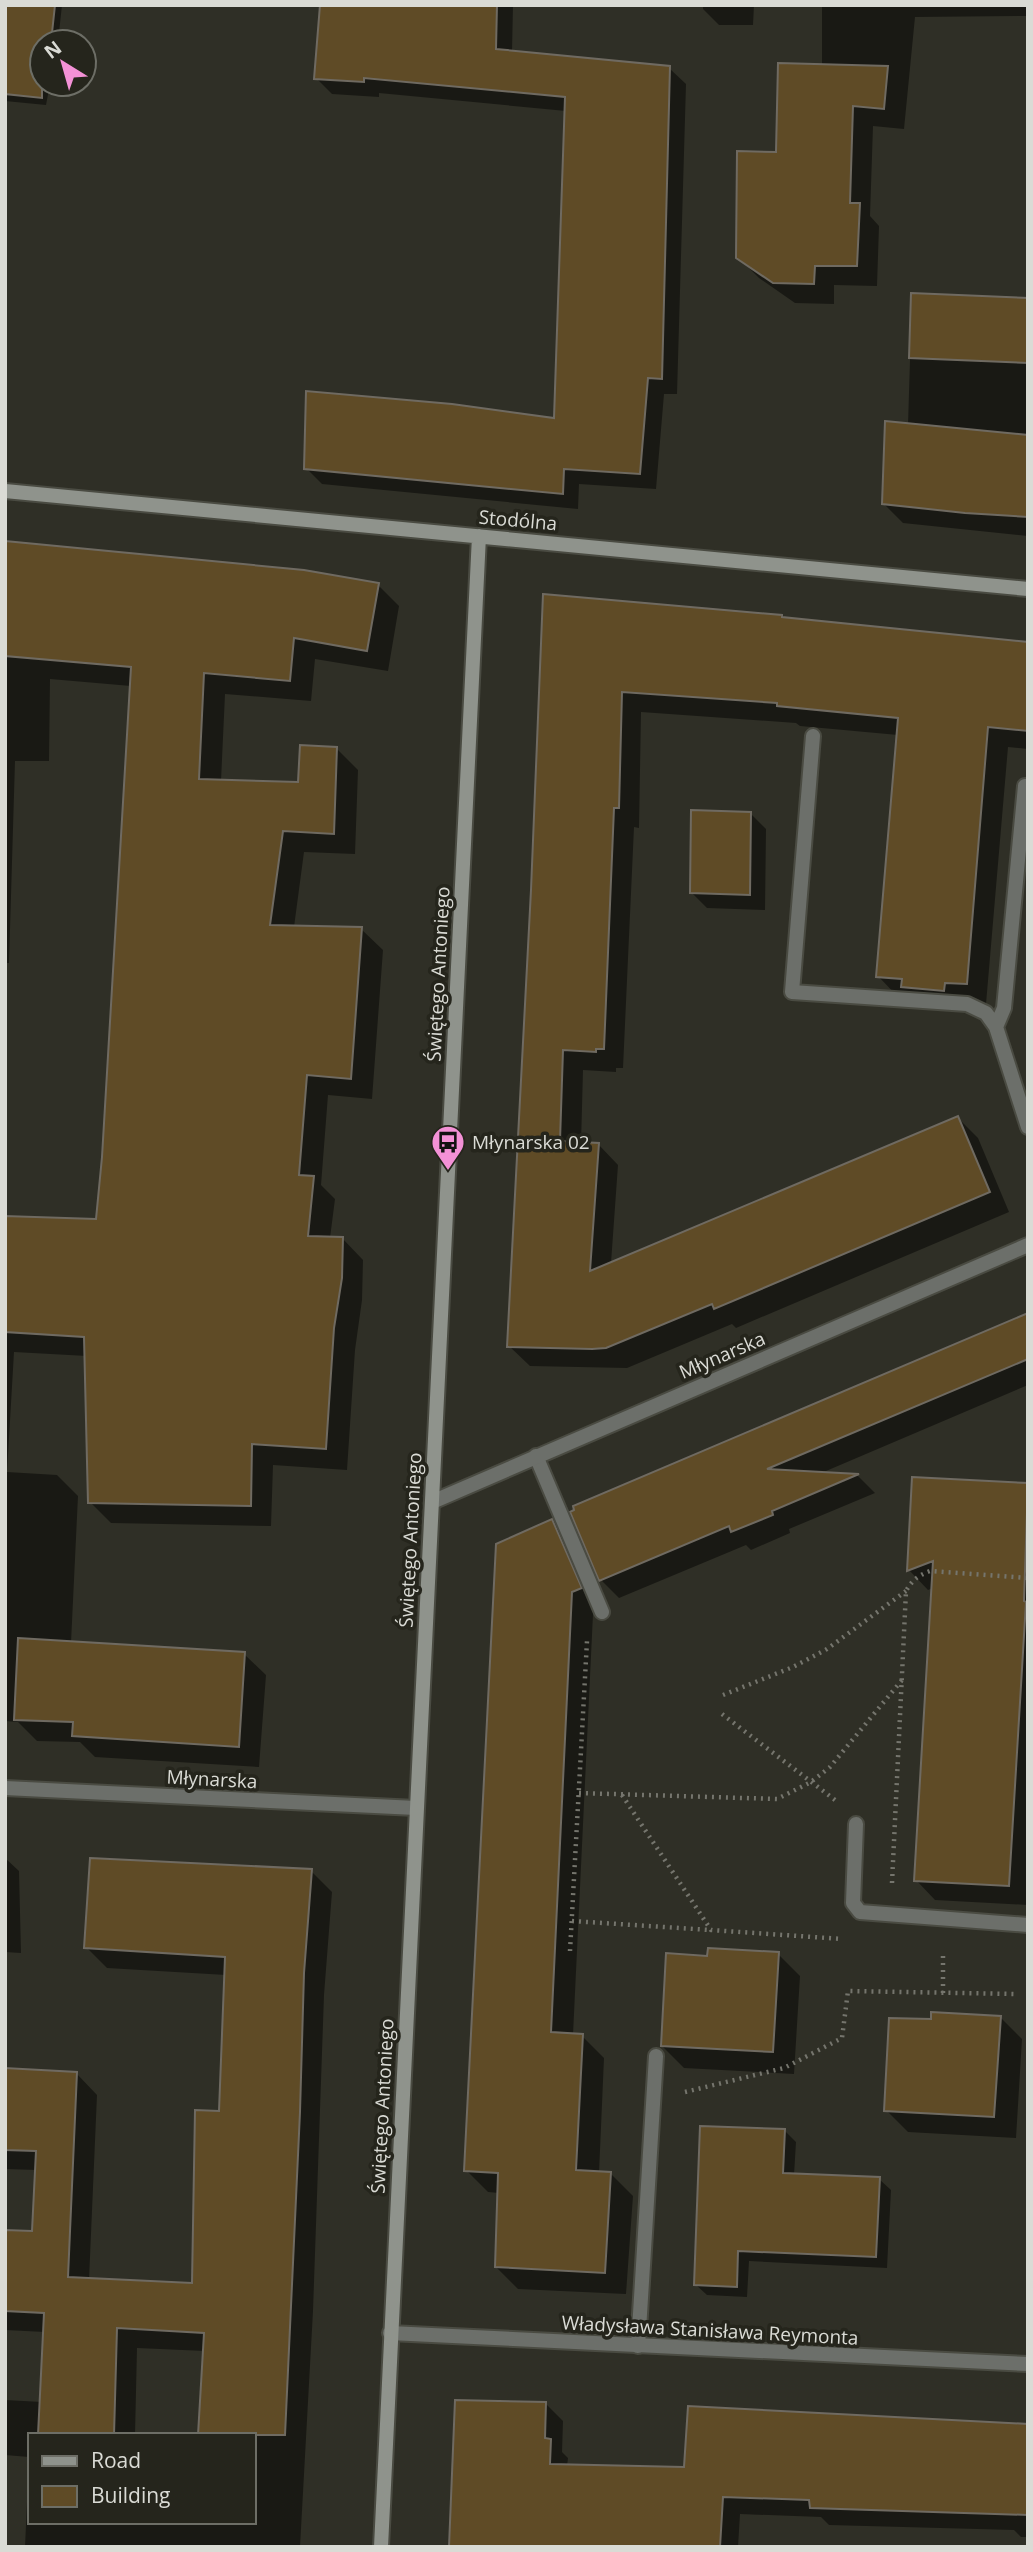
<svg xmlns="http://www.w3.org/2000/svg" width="1033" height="2552" viewBox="0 0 1033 2552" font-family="'Open Sans',sans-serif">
<rect width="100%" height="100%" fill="#2f2f26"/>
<path fill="#0007" fill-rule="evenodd" d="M 5,5 L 62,5 L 58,42 L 42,42 L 42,84 L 50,84 L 46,105 L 5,101 Z
M 321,5 L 513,5 L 512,52 L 669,68 L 686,84 L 677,394 L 664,394 L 656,489 L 579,484 L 578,509 L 322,484 L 306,468 L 556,420 L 566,111 L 379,93 L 379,97 L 332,94 L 316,78 Z
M 703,5 L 754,5 L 753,25 L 719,25 L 703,9 Z
M 822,5 L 1028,5 L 1028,16 L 915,17 L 904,129 L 873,126 L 870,216 L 879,226 L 877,286 L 834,285 L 834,304 L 795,303 L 759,278 L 738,257 L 778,154 L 822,66 Z
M 912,295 L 1028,298 L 1028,536 L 903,523 L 883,503 L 908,425 Z
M 5,543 L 378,585 L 399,606 L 388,671 L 315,659 L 311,701 L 225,694 L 221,781 L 300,784 L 336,748 L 358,770 L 355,854 L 304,852 L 294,927 L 361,929 L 383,950 L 372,1099 L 328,1095 L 321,1185 L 335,1199 L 330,1238 L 342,1238 L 363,1260 L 362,1300 L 355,1350 L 347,1470 L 273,1465 L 271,1526 L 111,1523 L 90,1502 L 87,1356 L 14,1352 L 7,1472 L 57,1475 L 78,1496 L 71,1643 L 244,1654 L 266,1675 L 259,1767 L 95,1757 L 80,1742 L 37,1741 L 18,1722 L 5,1721 L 5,1218 L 98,1221 L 104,1157 L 131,686 L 50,679 L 49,761 L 15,761 L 9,963 L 5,963 Z
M 544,596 L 1028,644 L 1028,749 L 1008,747 L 986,1004 L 898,997 L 878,976 L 898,735 L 800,726 L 796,723 L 641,712 L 639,828 L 634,827 L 623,1068 L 616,1068 L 616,1072 L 583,1070 L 581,1144 L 598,1144 L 618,1165 L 611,1263 L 958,1118 L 978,1138 L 1009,1212 L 736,1328 L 732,1324 L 627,1368 L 530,1366 L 509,1346 L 533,890 Z
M 750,813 L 766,829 L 765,910 L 707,908 L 692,893 Z
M 1028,1327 L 1028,1385 L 819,1474 L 858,1476 L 875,1493 L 789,1529 L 790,1533 L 751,1550 L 746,1545 L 619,1598 L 601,1580 L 577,1511 Z
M 913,1479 L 1028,1484 L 1028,1905 L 935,1900 L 916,1880 L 933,1588 L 928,1590 L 909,1570 Z
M 552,1522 L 574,1544 L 602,1610 L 593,1614 L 573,2035 L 582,2036 L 604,2058 L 599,2173 L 611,2174 L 633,2196 L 626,2294 L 518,2289 L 496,2267 L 499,2193 L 488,2192 L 466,2170 Z
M 5,1858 L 19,1871 L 21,1953 L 5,1952 Z
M 311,1871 L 332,1892 L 324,1995 L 313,2311 L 300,2547 L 25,2547 L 29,2457 L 5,2455 L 5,2400 L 42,2402 L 45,2332 L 5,2330 L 5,2232 L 34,2233 L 37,2170 L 5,2169 L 5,2070 L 77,2074 L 97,2095 L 89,2280 L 194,2285 L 221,2112 L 226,1975 L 107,1968 L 86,1947 ZM 137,2348 L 205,2351 L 254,2435 L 254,2522 L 30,2522 L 30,2435 L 135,2435 Z
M 778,1954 L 800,1976 L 794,2074 L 684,2068 L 662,2046 L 709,1957 Z
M 1000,2017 L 1022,2039 L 1016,2138 L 908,2132 L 886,2110 L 933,2021 Z
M 785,2131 L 796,2142 L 794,2175 L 879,2179 L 891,2190 L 887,2268 L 749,2261 L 747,2297 L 707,2295 L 695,2284 Z
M 546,2404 L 563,2421 L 562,2452 L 568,2458 L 567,2466 L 686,2469 L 1028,2425 L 1028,2537 L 1021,2537 L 1014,2530 L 829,2525 L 821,2517 L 740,2514 L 738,2547 L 450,2547 Z"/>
<path fill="#5f4b26" stroke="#6f6a61" stroke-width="2" d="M 5,5 L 55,5 L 51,42 L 42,42 L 42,98 L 5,94 Z
M 320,5 L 497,5 L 496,49 L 670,66 L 662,379 L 648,378 L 640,474 L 564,469 L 563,494 L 304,469 L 306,391 L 452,404 L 554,418 L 565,97 L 364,78 L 364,82 L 314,79 Z
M 778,63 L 888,66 L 884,109 L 853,106 L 850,203 L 860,203 L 857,266 L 815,266 L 814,284 L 773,283 L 736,258 L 737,151 L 776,152 Z
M 911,293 L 1028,298 L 1028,363 L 909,358 Z
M 885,421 L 1028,435 L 1028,517 L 965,513 L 882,504 Z
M 5,541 L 304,570 L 379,583 L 367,651 L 294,638 L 290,681 L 204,673 L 199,779 L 298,782 L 300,745 L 337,747 L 334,834 L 283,831 L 270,925 L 362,927 L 351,1079 L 307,1075 L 299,1175 L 314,1176 L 308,1236 L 343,1237 L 342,1278 L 334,1328 L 326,1449 L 252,1444 L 251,1506 L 88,1503 L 84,1337 L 5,1332 L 5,1216 L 96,1219 L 102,1157 L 131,667 L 5,656 Z
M 543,594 L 782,615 L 782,617 L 1028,642 L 1028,731 L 988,727 L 967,984 L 945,983 L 944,991 L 901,987 L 902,979 L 876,977 L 898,718 L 777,706 L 777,703 L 622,692 L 619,808 L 614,808 L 604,1049 L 596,1049 L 596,1052 L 563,1050 L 560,1141 L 599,1143 L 590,1271 L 958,1116 L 990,1192 L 714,1309 L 712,1304 L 606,1348 L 592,1349 L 507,1347 L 531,890 Z
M 691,810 L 751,812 L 750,895 L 690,893 Z
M 1028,1313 L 1028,1359 L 767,1469 L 859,1474 L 772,1511 L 773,1515 L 731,1532 L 729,1526 L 599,1581 L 570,1512 L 574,1510 L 573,1506 Z
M 912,1477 L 1028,1483 L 1024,1601 L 1026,1602 L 1009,1886 L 914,1881 L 933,1561 L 907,1571 Z
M 552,1519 L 582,1588 L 572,1592 L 551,2032 L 583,2034 L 576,2170 L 611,2172 L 605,2273 L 495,2267 L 498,2173 L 464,2171 L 496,1544 Z
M 18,1638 L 245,1652 L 239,1747 L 72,1736 L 73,1722 L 14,1720 Z
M 90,1858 L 312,1869 L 304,1973 L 300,2112 L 285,2435 L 198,2435 L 204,2333 L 117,2328 L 114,2435 L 38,2435 L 44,2313 L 5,2311 L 5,2230 L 32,2231 L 36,2151 L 5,2150 L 5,2068 L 77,2072 L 68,2277 L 192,2283 L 195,2110 L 219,2111 L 225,1957 L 84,1948 Z
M 708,1948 L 779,1952 L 773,2052 L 661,2046 L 666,1953 L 707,1956 Z
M 931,2012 L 1001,2016 L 994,2117 L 884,2111 L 889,2018 L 931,2019 Z
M 700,2126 L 785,2129 L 783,2173 L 880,2177 L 876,2257 L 738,2251 L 737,2287 L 694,2285 Z
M 455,2400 L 546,2402 L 545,2438 L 551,2439 L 550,2464 L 684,2467 L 688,2406 L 1028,2424 L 1028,2515 L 810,2508 L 809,2500 L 723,2497 L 720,2547 L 449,2547 Z"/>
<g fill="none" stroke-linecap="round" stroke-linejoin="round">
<defs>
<path id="lane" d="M 813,736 L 792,992 L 967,1004 L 986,1013 L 996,1027 L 1028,1127
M 996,1027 L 1004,1008 L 1025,786
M 536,1456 L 602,1612
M 856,1824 L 853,1903 L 860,1912 L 1028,1925
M 638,2346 L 656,2056"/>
<path id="street" d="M 432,1502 L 1028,1245
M 5,1788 L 416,1808
M 390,2333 L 1028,2364"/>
<path id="secondary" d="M 5,491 L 1028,589
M 381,2547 L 479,536"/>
</defs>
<use href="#lane" stroke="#4a4b42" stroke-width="18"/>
<use href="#street" stroke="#4a4b42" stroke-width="18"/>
<use href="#secondary" stroke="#4a4b42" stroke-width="18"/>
<path stroke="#75756d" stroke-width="4.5" stroke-dasharray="2 5" stroke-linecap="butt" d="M 723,1695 L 793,1667 L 827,1649 L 906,1591
M 722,1714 L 835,1800
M 579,1793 L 777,1799 L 811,1782 L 830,1767 L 902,1680
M 622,1795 L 711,1930 L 842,1939
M 892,1883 L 906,1591 C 912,1580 919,1575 930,1571 L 1028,1578
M 572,1921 L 710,1930
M 570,1951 L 587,1641
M 943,1993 L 943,1952
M 685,2092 L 784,2068 L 842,2038 L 848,1991 L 1018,1994"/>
<use href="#lane" stroke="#6c6f6a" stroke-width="14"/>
<use href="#street" stroke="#6c6f6a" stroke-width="14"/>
<use href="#secondary" stroke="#8f938c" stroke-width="14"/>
</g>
<defs>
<symbol id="bus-pin" viewBox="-11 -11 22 30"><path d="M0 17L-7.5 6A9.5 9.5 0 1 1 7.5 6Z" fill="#f391d6" stroke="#25251c"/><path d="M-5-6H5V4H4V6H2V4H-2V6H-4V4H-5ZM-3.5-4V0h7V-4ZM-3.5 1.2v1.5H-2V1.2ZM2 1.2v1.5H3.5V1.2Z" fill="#111"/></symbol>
</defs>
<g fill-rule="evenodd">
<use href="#bus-pin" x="429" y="1123" width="38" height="52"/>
</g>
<g text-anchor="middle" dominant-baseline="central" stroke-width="7" stroke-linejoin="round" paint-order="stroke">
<g font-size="19" fill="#dadbd5" stroke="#25251c">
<text transform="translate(518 520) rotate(5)">Stodólna</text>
<text transform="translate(438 974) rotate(-87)">Świętego Antoniego</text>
<text transform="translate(722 1355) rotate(-23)">Młynarska</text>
<text transform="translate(410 1540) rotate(-87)">Świętego Antoniego</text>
<text transform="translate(212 1779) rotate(3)">Młynarska</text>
<text transform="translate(382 2106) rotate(-87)">Świętego Antoniego</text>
<text transform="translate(710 2330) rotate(3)">Władysława Stanisława Reymonta</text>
</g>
<g font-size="19" fill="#dadbd5" stroke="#25251c" text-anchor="start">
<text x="472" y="1142">Młynarska 02</text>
</g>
</g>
<rect width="1033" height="2552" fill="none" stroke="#dadbd5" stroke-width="14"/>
<rect x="28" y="2433" width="228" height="91" fill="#25251c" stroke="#6d6e66" stroke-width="2"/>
<rect x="42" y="2456" width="35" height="10" fill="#8f938c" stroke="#6d6e66" stroke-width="2"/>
<text x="91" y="2468" font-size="21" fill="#dadbd5">Road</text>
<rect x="42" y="2486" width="35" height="21" fill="#5f4b26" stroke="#6d6e66" stroke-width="2"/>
<text x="91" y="2503" font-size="21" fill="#dadbd5">Building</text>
<g transform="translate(63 63) rotate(323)"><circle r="33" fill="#25251c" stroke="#6d6e66" stroke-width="2"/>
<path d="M0-5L12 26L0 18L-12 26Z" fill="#f391d6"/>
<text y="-10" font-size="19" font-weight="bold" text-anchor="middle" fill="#dadbd5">N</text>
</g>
</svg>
